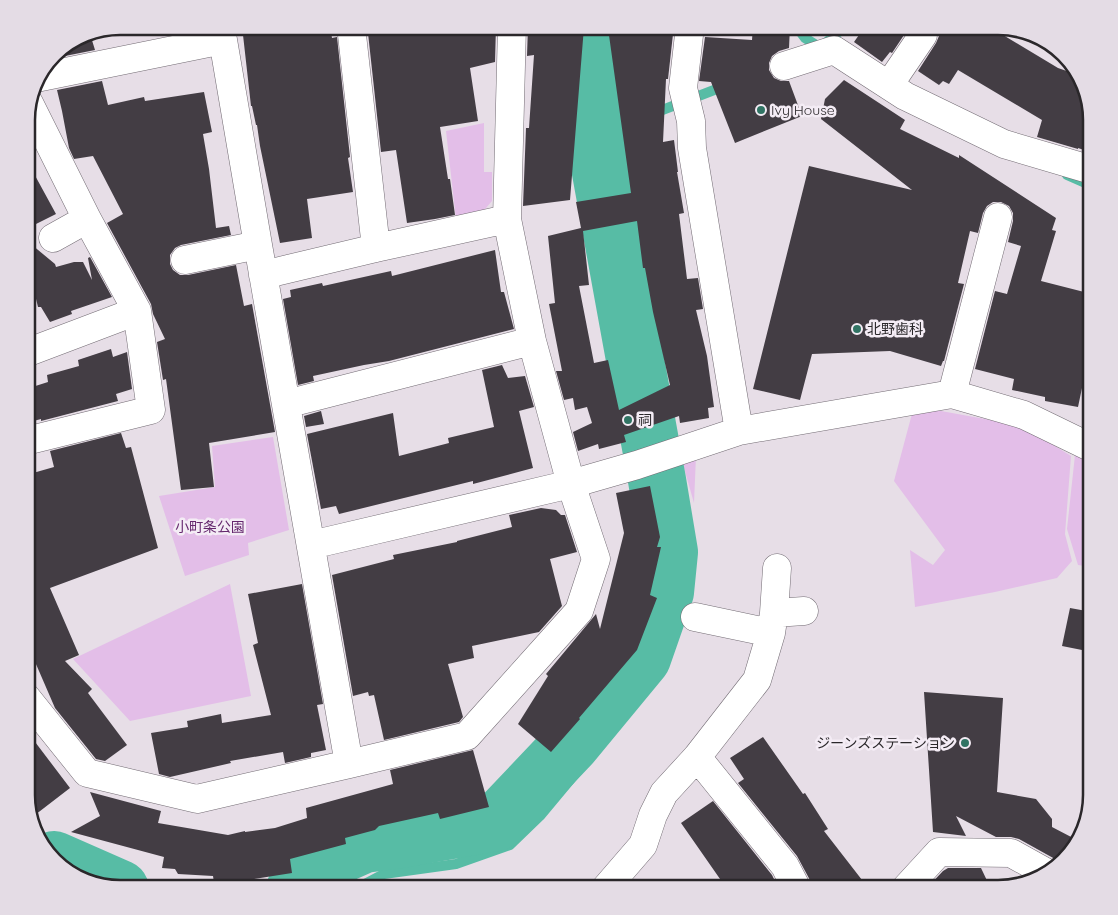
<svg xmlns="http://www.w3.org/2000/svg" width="1118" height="915" viewBox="0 0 1118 915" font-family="Quicksand,'Noto Sans JP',sans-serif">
<rect width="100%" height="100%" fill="#e7dee7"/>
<path fill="#e3bee8" d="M 484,123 L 484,172 L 492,172 L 492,201 L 479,216 L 456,219 L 446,131 Z
M 913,410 L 941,411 L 1023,426 L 1071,456 L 1065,534 L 1072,561 L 1057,578 L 995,592 L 915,607 L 910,550 L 933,565 L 945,550 L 894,481 Z
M 273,437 L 289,530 L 248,543 L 249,555 L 185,576 L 159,496 L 215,487 L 212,446 Z
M 1075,455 L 1092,464 L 1092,567 L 1078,565 L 1067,529 Z
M 696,456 L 694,503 L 682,461 Z
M 230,584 L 251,696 L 130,721 L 73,659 Z"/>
<path fill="#57bca5" d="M 294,878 L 300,889 L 272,889 L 283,885 Z"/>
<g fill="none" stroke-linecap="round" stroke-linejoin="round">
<path stroke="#57bca5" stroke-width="10" d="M 796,26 L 805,38 L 824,50
M 823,45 L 846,26
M 652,114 L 727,85
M 1067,175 L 1092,186
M 359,889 L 363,885 L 384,874 L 456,864 L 510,845 L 540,816 L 650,684 L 669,650 L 684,604 L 686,538 L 643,351 L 615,206 L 613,129 L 634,122"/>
<path stroke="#57bca5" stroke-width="58" d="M 54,860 L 120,889
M 295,889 L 337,856 L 364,844 L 401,839 L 497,822 L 571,744 L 642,658 L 665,592 L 669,552 L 657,480 L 592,123 L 598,26"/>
</g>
<path fill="#433d44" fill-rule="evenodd" d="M 242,26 L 330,26 L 332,38 L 337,37 L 350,157 L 348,158 L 353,192 L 307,199 L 312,238 L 280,243 L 260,146 L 257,125 L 256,125 L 252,106 L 251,106 Z
M 418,26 L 496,26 L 495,62 L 470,68 L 478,121 L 440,127 L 448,179 L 450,179 L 455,215 L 435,219 L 407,223 L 396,150 L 381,152 L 368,33 Z
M 528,26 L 584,27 L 570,200 L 523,206 L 526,128 L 529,128 L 534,55 L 527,56 Z
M 753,26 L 790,26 L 789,48 L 779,51 L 772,56 L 769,63 L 769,70 L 774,78 L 781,81 L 789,81 L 802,116 L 735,143 L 711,82 L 699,81 L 705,37 L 752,40 Z
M 852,26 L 910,26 L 892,53 L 890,52 L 882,62 L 854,42 L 861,32 Z
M 935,26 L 988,26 L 1058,68 L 1081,76 L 1082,79 L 1092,120 L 1092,138 L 1087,151 L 1078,148 L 1078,149 L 1037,137 L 1042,120 L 958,70 L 949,84 L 943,81 L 939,85 L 918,71 L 936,43 L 939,36 L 937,29 Z
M 608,28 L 671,31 L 671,34 L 673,34 L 668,79 L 666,79 L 663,142 L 674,140 L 678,172 L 677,172 L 684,213 L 679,214 L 687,279 L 698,278 L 703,309 L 696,310 L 707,356 L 714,407 L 708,408 L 709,418 L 680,423 L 679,416 L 624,435 L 626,442 L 599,449 L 598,444 L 578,451 L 573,432 L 592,423 L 587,407 L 575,410 L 573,398 L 564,400 L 556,371 L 562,371 L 549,304 L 555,303 L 548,236 L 581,228 L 576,202 L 631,193 ZM 637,221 L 643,268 L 645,268 L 653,312 L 670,385 L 619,410 L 608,360 L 594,363 L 579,286 L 589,285 L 583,231 Z
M 91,37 L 95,50 L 50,59 L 59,49 Z
M 844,80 L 905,120 L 900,129 L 959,158 L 959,155 L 1056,218 L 1052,230 L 1056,231 L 1041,281 L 1092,294 L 1092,391 L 1082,388 L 1078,407 L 1045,401 L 1045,397 L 1012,390 L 1014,379 L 975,369 L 995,291 L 1007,294 L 1021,246 L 1008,242 L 1013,221 L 1013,213 L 1009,206 L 1001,202 L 993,202 L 987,206 L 983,213 L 978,233 L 970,231 L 958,283 L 964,284 L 944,361 L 943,361 L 941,366 L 890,351 L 812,354 L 800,400 L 753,389 L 809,166 L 912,190 L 821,119 L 825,99 Z
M 102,81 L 108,105 L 144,97 L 145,101 L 204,92 L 212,132 L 203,134 L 209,169 L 216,228 L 229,226 L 231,235 L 181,245 L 175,248 L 170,255 L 170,264 L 173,270 L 180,275 L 188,275 L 236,265 L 244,306 L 252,304 L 275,432 L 209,443 L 214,487 L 181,490 L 166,379 L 163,380 L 157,342 L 165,339 L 153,314 L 151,304 L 107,223 L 123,214 L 93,156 L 74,159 L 69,148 L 62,111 L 57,90 Z
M 26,159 L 56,214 L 26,229 Z
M 26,240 L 55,264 L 56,267 L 74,262 L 83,262 L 92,280 L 88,258 L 90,257 L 112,297 L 71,311 L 72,314 L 50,322 L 41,307 L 38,307 L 26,258 Z
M 495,250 L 501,292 L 504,292 L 514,329 L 389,361 L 364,365 L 313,376 L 314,381 L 298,385 L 283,299 L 291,297 L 290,290 L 322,283 L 323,286 L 391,271 L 392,276 Z
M 111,349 L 113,357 L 127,352 L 132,389 L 116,394 L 118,401 L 41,421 L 41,419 L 26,423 L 26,389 L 48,382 L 47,375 L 79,366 L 78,360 Z
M 502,365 L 508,378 L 525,376 L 534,407 L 519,411 L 533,468 L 473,484 L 473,481 L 339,514 L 336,506 L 321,509 L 307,434 L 393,413 L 399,456 L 449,443 L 448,438 L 494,427 L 482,370 Z
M 321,411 L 324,424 L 306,427 L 304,416 Z
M 121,433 L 126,448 L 131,447 L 158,548 L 50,588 L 79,655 L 65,661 L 92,689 L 88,693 L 127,745 L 105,761 L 96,759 L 55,708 L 26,641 L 26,475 L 54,467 L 50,451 Z
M 650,486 L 660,537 L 657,547 L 661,547 L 650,595 L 657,598 L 637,650 L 579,718 L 580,719 L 551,752 L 518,724 L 548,676 L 546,674 L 596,614 L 600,629 L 624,533 L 616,493 Z
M 541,508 L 556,510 L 561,515 L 565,515 L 577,552 L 550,559 L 562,606 L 539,632 L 472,646 L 474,658 L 448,664 L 463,717 L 459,722 L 384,740 L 374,695 L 369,696 L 368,692 L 353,696 L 332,575 L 394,559 L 393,555 L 457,542 L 457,541 L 512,527 L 509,515 Z
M 302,584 L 323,704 L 317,705 L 326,750 L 311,753 L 311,757 L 285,763 L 283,752 L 230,761 L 231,763 L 170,777 L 159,774 L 151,733 L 188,727 L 187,721 L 221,714 L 222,723 L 271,715 L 253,645 L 258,643 L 248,594 Z
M 1070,608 L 1092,612 L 1092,652 L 1062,646 Z
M 924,692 L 1003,698 L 997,792 L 1036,799 L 1052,819 L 1052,827 L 1075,839 L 1069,857 L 1059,864 L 1055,859 L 1019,839 L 1011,837 L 996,837 L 956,816 L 966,836 L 933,832 Z
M 26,730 L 70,788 L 31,818 L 26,801 Z
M 763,737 L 803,794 L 805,793 L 828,829 L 824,831 L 869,889 L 812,889 L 811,882 L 797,856 L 738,783 L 744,779 L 730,758 Z
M 473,750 L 489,807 L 440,819 L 438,813 L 379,826 L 375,830 L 345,838 L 346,844 L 290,859 L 292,873 L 254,879 L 254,881 L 215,889 L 213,876 L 178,874 L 175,869 L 162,868 L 164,857 L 71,832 L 100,816 L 90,792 L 161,811 L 158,823 L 228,835 L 245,831 L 245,832 L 275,828 L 307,818 L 306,808 L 393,784 L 390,770 Z
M 713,801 L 772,875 L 779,889 L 727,889 L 681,823 Z
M 948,868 L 981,868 L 991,889 L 926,889 L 943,871 Z"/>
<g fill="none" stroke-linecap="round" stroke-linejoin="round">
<defs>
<path id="minor" d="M 220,26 L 223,40 L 258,245 L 349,764
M 351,26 L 376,248
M 690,26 L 683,88 L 691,121 L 692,148 L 739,431
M 784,66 L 834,50 L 905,96 L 1004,144 L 1092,170
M 36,78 L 223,40
M 889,85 L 923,35
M 53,238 L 87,219
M 185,260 L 258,245
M 263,275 L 376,248 L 507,219
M 26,353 L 137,311
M 952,394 L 998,217
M 286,404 L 532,341
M 26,441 L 151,410 L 137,311 L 87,219 L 29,103
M 311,545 L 571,484 L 637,465 L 739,431 L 952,394 L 1024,415 L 1092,448
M 774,613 L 804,611
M 695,617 L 771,633
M 26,697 L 87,773 L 197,799 L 349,764 L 467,736 L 579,611 L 596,559 L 571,484 L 532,341 L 507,219 L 512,26
M 697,757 L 785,866 L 797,889
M 605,889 L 643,845 L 653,815 L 664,793 L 697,757 L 757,680 L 771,633 L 774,613 L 777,568
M 905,889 L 939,852 L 1011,853 L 1047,873"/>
</defs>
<use href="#minor" stroke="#736c74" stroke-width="29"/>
<use href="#minor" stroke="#fff" stroke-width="28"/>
</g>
<g fill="#317464" stroke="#f4ecf5" stroke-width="2">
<circle cx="761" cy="110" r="5"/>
<circle cx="857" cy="329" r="5"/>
<circle cx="628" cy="420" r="5"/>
<circle cx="965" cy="743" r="5"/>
</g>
<g text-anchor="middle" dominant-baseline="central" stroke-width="5" stroke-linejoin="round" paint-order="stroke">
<g font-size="14" fill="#2a272a" stroke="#f4ecf5" text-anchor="start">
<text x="771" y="110">Ivy House</text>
<text x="867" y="329">北野歯科</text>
<text x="638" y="420">祠</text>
<text x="955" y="743" text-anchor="end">ジーンズステーション</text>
</g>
<g font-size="14" fill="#65286e" stroke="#f4ecf5">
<text x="210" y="527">小町条公園</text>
</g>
</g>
<path d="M0 0H1118V915H0ZM120 35H998A85 85 0 0 1 1083 120V795A85 85 0 0 1 998 880H120A85 85 0 0 1 35 795V120A85 85 0 0 1 120 35Z" fill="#e4dce5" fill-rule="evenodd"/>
<path fill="none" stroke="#2a272a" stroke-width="2.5" d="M120 35H998A85 85 0 0 1 1083 120V795A85 85 0 0 1 998 880H120A85 85 0 0 1 35 795V120A85 85 0 0 1 120 35Z"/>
</svg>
